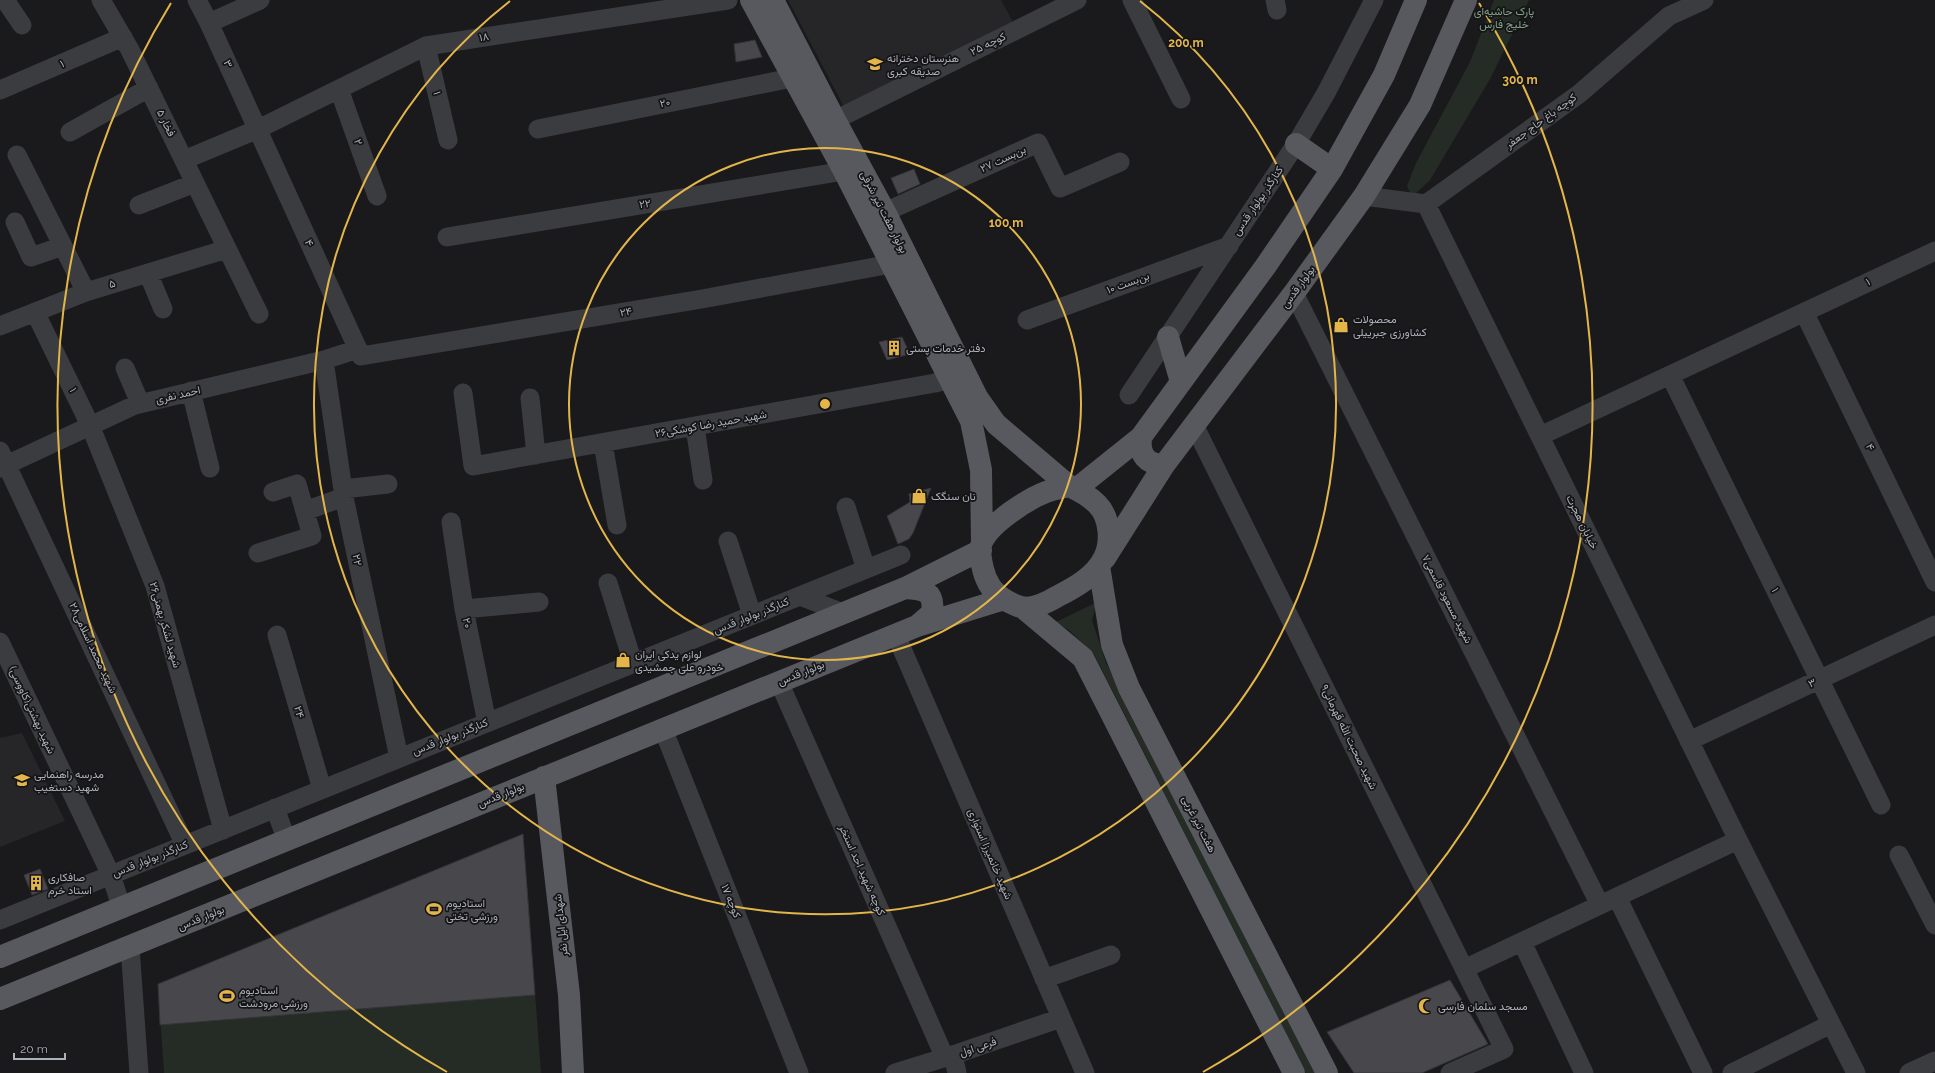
<svg xmlns="http://www.w3.org/2000/svg" width="1935" height="1073" viewBox="0 0 1935 1073" font-family="Raleway,Vazirmatn,sans-serif">
<rect width="100%" height="100%" fill="#1a1a1c"/>
<path fill="#262629" d="M 788,0 L 1001,0 L 1013,22 L 844,107 Z
M 22,733 L 65,821 L 0,847 L 0,738 Z"/>
<path fill="#242c25" d="M 1494,0 L 1529,0 L 1490,79 L 1430,180 L 1412,197 L 1407,186 L 1416,163 L 1470,62 Z
M 1097,602 L 1092,620 L 1106,663 L 1165,773 L 1315,1073 L 1306,1073 L 1094,654 L 1070,631 L 1056,622 Z
M 523,834 L 541,1073 L 164,1073 L 158,984 Z"/>
<path fill="#47474c" stroke="#343438" d="M 755,40 L 762,57 L 736,62 L 734,44 Z
M 914,169 L 920,184 L 898,194 L 891,178 Z
M 902,337 L 910,354 L 887,360 L 879,342 Z
M 931,488 L 913,533 L 909,539 L 898,544 L 887,516 L 910,502 L 909,494 Z
M 523,834 L 535,995 L 160,1025 L 158,984 Z
M 40,869 L 48,889 L 32,895 L 24,875 Z
M 1450,980 L 1488,1044 L 1422,1073 L 1354,1073 L 1327,1032 Z"/>
<g fill="none" stroke-linecap="round" stroke-linejoin="round">
<path stroke="#3b3c40" stroke-width="19" d="M 5,0 L 22,25
M 101,0 L 130,50 L 259,314
M 197,0 L 209,23 L 361,356 L 702,299 L 891,264
M 1132,0 L 1181,99
M 1275,0 L 1277,10
M 209,23 L 260,0
M 426,46 L 448,140
M 339,89 L 377,196
M 0,90 L 123,37
M 835,120 L 1077,0
M 538,129 L 792,78
M 70,132 L 149,88
M 17,155 L 86,292
M 184,160 L 258,129 L 426,46 L 728,0
M 1364,196 L 1426,204 L 1579,94 L 1669,16 L 1704,0
M 1426,204 L 1738,840 L 1856,1073
M 139,205 L 195,183
M 885,212 L 1038,143 L 1060,188 L 1120,162
M 15,222 L 31,257 L 63,246
M 447,237 L 844,171
M 148,273 L 163,309
M 1294,293 L 1600,905
M 35,312 L 90,425 L 155,586 L 223,830
M 1804,312 L 1935,582
M 1027,320 L 1229,246
M 0,326 L 86,292 L 227,249
M 324,360 L 344,497 L 399,758
M 125,368 L 140,403
M 1670,375 L 1881,805
M 191,391 L 210,468
M 463,393 L 473,466 L 935,383 L 949,379
M 1129,395 L 1296,144 L 1326,93 L 1374,0
M 530,398 L 536,455
M 1194,425 L 1504,1049 L 1450,1073
M 695,427 L 703,480
M 1540,436 L 1935,251
M 603,443 L 617,525
M 0,451 L 185,845
M 0,468 L 135,405 L 324,360 L 358,349
M 343,489 L 388,484
M 846,507 L 866,569
M 305,511 L 344,497
M 451,522 L 464,609 L 487,723
M 728,541 L 752,615
M 258,553 L 312,536 L 297,484 L 273,492
M 608,583 L 633,663
M 800,596 L 843,613
M 464,609 L 539,602
M 277,635 L 322,789
M 896,635 L 1085,1073
M 0,642 L 111,875 L 122,909
M 779,682 L 945,1058
M 663,729 L 799,1073
M 1689,741 L 1935,625
M 275,808 L 287,841
M 1899,855 L 1935,925
M 1617,897 L 1703,1073
M 0,920 L 901,555
M 1522,942 L 1584,1073
M 130,947 L 139,1073
M 1464,969 L 1738,840
M 1044,979 L 1111,955
M 953,1055 L 957,1073
M 895,1073 L 953,1055 L 1061,1018
M 1732,1073 L 1831,1024
M 1909,1073 L 1935,1061"/>
<path stroke="#57595f" stroke-width="22" d="M 751,0 L 844,171 L 971,421 L 981,470 L 982,542
M 773,0 L 835,120 L 885,212 L 977,397 L 996,424 L 1069,486
M 1296,144 L 1332,169
M 1168,337 L 1181,382
M 1141,437 C 1139,455 1146,464 1164,465
M 1069,486 C 1080,491 1089,496 1097,504 C 1110,517 1112,542 1104,558 C 1095,576 1076,587 1058,596 C 1048,602 1033,610 1021,607 C 1016,606 1009,602 1005,600 C 993,593 986,582 983,569 C 981,561 979,549 982,542 C 990,523 1028,499 1046,492 C 1053,489 1062,488 1069,486 Z
M 1076,489 L 1141,437 L 1265,267 L 1332,169 L 1384,75 L 1416,0
M 1105,558 L 1164,465 L 1294,293 L 1364,196 L 1420,105 L 1466,0
M 1099,566 L 1112,645 L 1129,688 L 1327,1073
M 905,588 C 924,589 935,591 932,613 L 917,626
M 1022,607 L 1083,658 L 1294,1073
M 544,777 L 569,995 L 573,1073
M 0,957 L 905,588 L 981,550
M 0,999 L 917,626 L 1004,599"/>
</g>
<g fill="none" stroke="#e4b64a" stroke-width="2">
<circle cx="825" cy="404" r="256"/>
<path d="M1140 1A511 511 0 1 1 510 1"/>
<path d="M447 1072A767 767 0 0 1 171 3M1479 3A767 767 0 0 1 1203 1072"/>
</g>
<defs>
<symbol id="school-bare" viewBox="-9 -9 18 18"><path d="M0-5L7-2L0 1L-7-2ZM-4 1L0 2.5L4 1V4Q0 6-4 4Z" fill="#e4b64a" stroke="#151517" stroke-width="2.5" paint-order="stroke"/></symbol>
<symbol id="shop-bare" viewBox="-9 -9 18 18"><path d="M-5-2.5h2.3a2.7 3.5 0 0 1 5.4 0H5L5.5 6h-11ZM-1.5-2.5h3a1.5 2.3 0 0 0-3 0Z" fill="#e4b64a" stroke="#151517" stroke-width="2.5" paint-order="stroke"/></symbol>
<symbol id="building-bare" viewBox="-9 -9 18 18"><path d="M-4-6H4V6H1V3H-1V6H-4ZM-2.5-4.3h1.7v1.8h-1.7ZM.8-4.3h1.7v1.8H.8ZM-2.5-1h1.7V.8h-1.7ZM.8-1h1.7V.8H.8Z" fill="#e4b64a" stroke="#151517" stroke-width="2.5" paint-order="stroke"/></symbol>
<symbol id="stadium-bare" viewBox="-9 -9 18 18"><path d="M0-5a6.5 5 0 1 0 0 10a6.5 5 0 1 0 0-10ZM-3.5-1.8h7v3.6h-7Z" fill="#e4b64a" stroke="#151517" stroke-width="2.5" paint-order="stroke"/></symbol>
<symbol id="mosque-bare" viewBox="-9 -9 18 18"><path d="M3.5-4.9A6 6 0 1 0 3.5 4.9A5 5 0 1 1 3.5-4.9Z" fill="#e4b64a" stroke="#151517" stroke-width="2.5" paint-order="stroke"/></symbol>
</defs>
<g fill-rule="evenodd">
<use href="#school-bare" x="864" y="53" width="22" height="22"/>
<use href="#shop-bare" x="1330" y="314" width="22" height="22"/>
<use href="#building-bare" x="883" y="337" width="22" height="22"/>
<use href="#shop-bare" x="908" y="485" width="22" height="22"/>
<use href="#shop-bare" x="612" y="649" width="22" height="22"/>
<use href="#school-bare" x="11" y="769" width="22" height="22"/>
<use href="#building-bare" x="25" y="872" width="22" height="22"/>
<use href="#stadium-bare" x="423" y="898" width="22" height="22"/>
<use href="#stadium-bare" x="216" y="985" width="22" height="22"/>
<use href="#mosque-bare" x="1415" y="995" width="22" height="22"/>
</g>
<g text-anchor="middle" dominant-baseline="central" stroke-width="3.5" stroke-linejoin="round" paint-order="stroke">
<g font-size="11" fill="#86a389" stroke="#151517">
<text x="1504" y="11">پارک حاشیه‌ای<tspan x="1504" dy="13">خلیج فارس</tspan></text>
</g>
<g font-size="11" fill="#adb1ba" stroke="#151517">
<text transform="translate(484 37) rotate(-9)">۱۸</text>
<text transform="translate(988 44) rotate(-26)">کوچه ۲۵</text>
<text transform="translate(62 64) rotate(-23)">۱</text>
<text transform="translate(228 64) rotate(66)">۳</text>
<text transform="translate(437 93) rotate(77)">۱</text>
<text transform="translate(665 103) rotate(-11)">۲۰</text>
<text transform="translate(1541 121) rotate(-36)">کوچه باغ حاج جعفر</text>
<text transform="translate(166 123) rotate(64)">فخار ۵</text>
<text transform="translate(358 142) rotate(70)">۲</text>
<text transform="translate(1003 159) rotate(-25)">بن‌بست ۲۷</text>
<text transform="translate(1258 201) rotate(-56)">کنارگذر بولوار قدس</text>
<text transform="translate(645 204) rotate(-9)">۲۲</text>
<text transform="translate(884 212) rotate(63)">بولوار هفت تیر شرقی</text>
<text transform="translate(309 243) rotate(66)">۴</text>
<text transform="translate(1868 282) rotate(-25)">۱</text>
<text transform="translate(1128 283) rotate(-20)">بن‌بست ۱۰</text>
<text transform="translate(112 284) rotate(-17)">۵</text>
<text transform="translate(1298 287) rotate(-54)">بولوار قدس</text>
<text transform="translate(626 312) rotate(-9)">۲۴</text>
<text transform="translate(73 390) rotate(64)">۱</text>
<text transform="translate(178 395) rotate(-13)">احمد نفری</text>
<text transform="translate(711 424) rotate(-10)">شهید حمید رضا کوشکی۲۶</text>
<text transform="translate(1870 447) rotate(64)">۴</text>
<text transform="translate(1582 522) rotate(64)">خیابان هجرت</text>
<text transform="translate(357 560) rotate(78)">۲۲</text>
<text transform="translate(1775 590) rotate(64)">۱</text>
<text transform="translate(1447 599) rotate(63)">شهید مسعود قاسمی۷</text>
<text transform="translate(751 616) rotate(-22)">کنارگذر بولوار قدس</text>
<text transform="translate(467 623) rotate(79)">۲۰</text>
<text transform="translate(165 625) rotate(74)">شهید لشکر بهمنی۲۶</text>
<text transform="translate(93 648) rotate(65)">شهید محمد اسلامی۲۸</text>
<text transform="translate(801 673) rotate(-22)">بولوار قدس</text>
<text transform="translate(1812 683) rotate(-25)">۳</text>
<text transform="translate(32 710) rotate(65)">شهید بهشتی(کاووسی)</text>
<text transform="translate(299 712) rotate(74)">۲۴</text>
<text transform="translate(450 737) rotate(-22)">کنارگذر بولوار قدس</text>
<text transform="translate(1349 737) rotate(64)">شهید صحبت الله قهرمانی۹</text>
<text transform="translate(501 795) rotate(-22)">بولوار قدس</text>
<text transform="translate(1199 824) rotate(63)">هفت تیر غربی</text>
<text transform="translate(990 854) rotate(67)">شهید خانمیرزا استواری</text>
<text transform="translate(150 859) rotate(-22)">کنارگذر بولوار قدس</text>
<text transform="translate(862 870) rotate(66)">کوچه شهید احد استخر</text>
<text transform="translate(731 901) rotate(68)">کوچه ۱۷</text>
<text transform="translate(201 918) rotate(-22)">بولوار قدس</text>
<text transform="translate(561 925) rotate(-96)">شهدای ایل نفر</text>
<text transform="translate(978 1047) rotate(-19)">فرعی اول</text>
</g>
<g font-size="11" fill="#adb1ba" stroke="#151517" text-anchor="start">
<text x="887" y="58">هنرستان دخترانه<tspan x="887" dy="13">صدیقه کبری</tspan></text>
<text x="1353" y="319">محصولات<tspan x="1353" dy="13">کشاورزی جبرییلی</tspan></text>
<text x="906" y="348">دفتر خدمات پستی</text>
<text x="931" y="496">نان سنگک</text>
<text x="635" y="654">لوازم یدکی ایران<tspan x="635" dy="13">خودرو علی جمشیدی</tspan></text>
<text x="34" y="774">مدرسه راهنمایی<tspan x="34" dy="13">شهید دستغیب</tspan></text>
<text x="48" y="877">صافکاری<tspan x="48" dy="13">استاد خرم</tspan></text>
<text x="446" y="903">استادیوم<tspan x="446" dy="13">ورزشی تختی</tspan></text>
<text x="239" y="990">استادیوم<tspan x="239" dy="13">ورزشی مرودشت</tspan></text>
<text x="1438" y="1006">مسجد سلمان فارسی</text>
</g>
</g>
<circle cx="825" cy="404" r="6" fill="#e4b64a" stroke="#151517" stroke-width="2"/>
<g font-size="12" text-anchor="middle" font-weight="bold" fill="#e4b64a" stroke="#151517" stroke-width="3.5" stroke-linejoin="round" paint-order="stroke">
<text x="1186" y="47">200 m</text>
<text x="1520" y="84">300 m</text>
<text x="1006" y="227">100 m</text>
</g>
<path d="M14 1053v6h51v-6" fill="none" stroke="#adb1ba" stroke-width="2"/>
<text x="20" y="1053" font-size="12" fill="#adb1ba" stroke="#151517" stroke-width="3" paint-order="stroke">20 m</text>
</svg>
